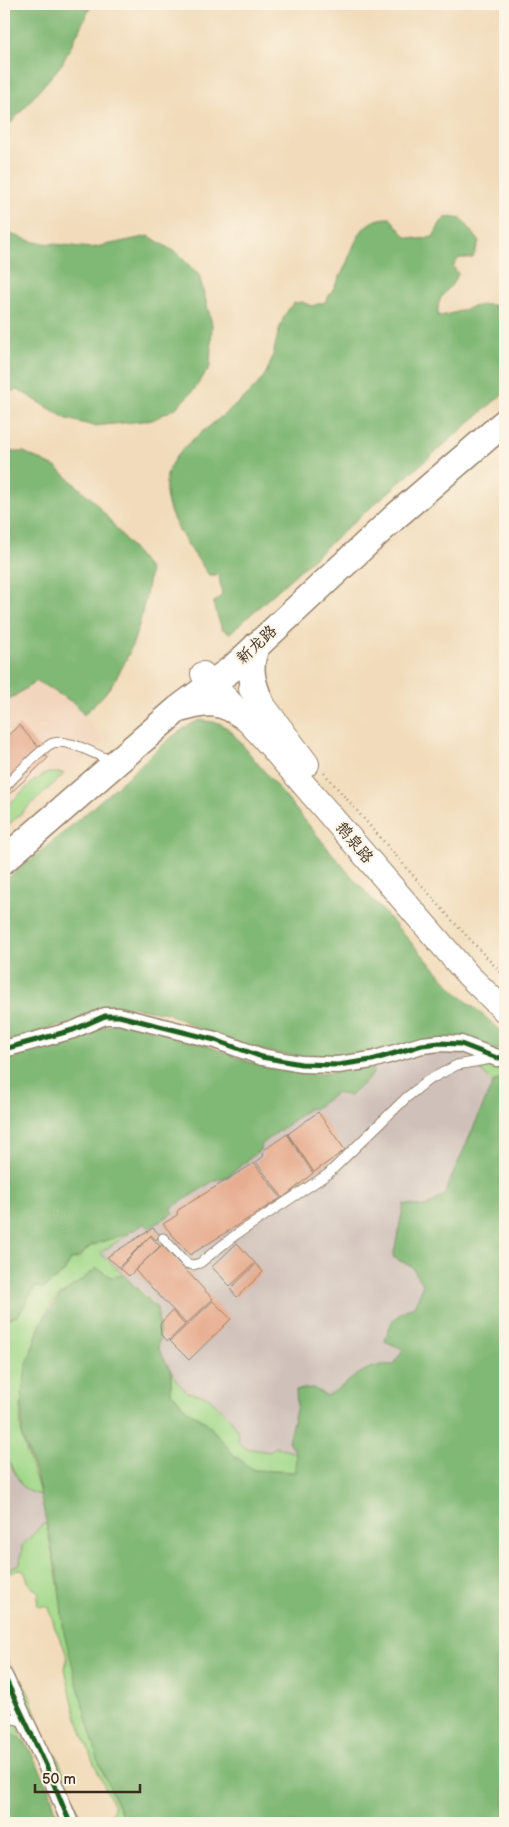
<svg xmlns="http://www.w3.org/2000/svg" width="509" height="1827" viewBox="0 0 509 1827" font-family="'Balsamiq Sans','LXGW WenKai TC',sans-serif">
<rect width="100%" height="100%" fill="#fcf5e5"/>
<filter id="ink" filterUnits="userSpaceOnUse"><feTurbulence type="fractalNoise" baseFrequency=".02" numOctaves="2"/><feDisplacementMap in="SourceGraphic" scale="10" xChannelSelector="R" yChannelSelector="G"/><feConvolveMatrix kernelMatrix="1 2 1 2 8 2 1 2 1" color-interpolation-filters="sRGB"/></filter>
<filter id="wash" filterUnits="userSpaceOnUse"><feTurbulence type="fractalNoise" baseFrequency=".0096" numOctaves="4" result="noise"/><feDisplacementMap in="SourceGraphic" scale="20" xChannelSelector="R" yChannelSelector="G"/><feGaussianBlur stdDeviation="1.12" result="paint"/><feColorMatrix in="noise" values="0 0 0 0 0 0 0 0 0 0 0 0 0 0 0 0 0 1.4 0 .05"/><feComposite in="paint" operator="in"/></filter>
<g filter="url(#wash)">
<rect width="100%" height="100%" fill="#f1dbba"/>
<path fill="#f2d5bd" d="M 37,681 L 74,703 L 101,738 L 107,736 L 111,738 L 69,773 L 4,833 L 4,703 Z"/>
<path fill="#cfc1ba" d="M 444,1046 L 505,1064 L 480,1069 L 493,1083 L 444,1195 L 426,1207 L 404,1205 L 412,1267 L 423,1284 L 416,1305 L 396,1314 L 385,1341 L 403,1349 L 394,1365 L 362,1372 L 344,1386 L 326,1396 L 297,1406 L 288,1441 L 296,1453 L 284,1449 L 270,1452 L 245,1448 L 238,1442 L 237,1429 L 229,1417 L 208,1397 L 187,1392 L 178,1383 L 158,1348 L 160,1332 L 157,1308 L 142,1291 L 99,1253 L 144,1224 L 151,1227 L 172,1214 L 170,1209 L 185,1198 L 215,1180 L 227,1177 L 262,1144 L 309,1108 L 314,1109 L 336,1093 L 350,1096 L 373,1074 L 373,1068 Z
M 4,1453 L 22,1486 L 31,1492 L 40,1495 L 46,1523 L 42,1525 L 22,1546 L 20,1564 L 4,1570 Z"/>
<path fill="#a0d889" stroke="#6e8154" d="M 47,773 L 63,773 L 63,775 L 4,829 L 7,806 L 34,781 Z
M 505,1064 L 505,1077 L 493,1083 L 480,1069 Z
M 125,1233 L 130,1233 L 100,1253 L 124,1275 C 112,1277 68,1289 59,1296 C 33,1319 15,1404 22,1437 C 27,1457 36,1475 40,1495 L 31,1492 L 22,1486 L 4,1453 L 4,1319 C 23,1318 25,1301 35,1287 L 44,1288 L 64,1272 L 71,1260 L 79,1258 L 91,1246 Z
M 171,1371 L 178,1383 L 187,1392 L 208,1397 L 229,1417 L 237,1429 L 238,1442 L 245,1448 L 270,1452 L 275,1447 L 296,1453 L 295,1472 L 254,1470 L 235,1456 L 207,1423 L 187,1410 L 171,1392 Z
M 46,1523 C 68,1624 78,1730 126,1823 L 111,1823 L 114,1806 L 92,1759 L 75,1712 L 65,1669 L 67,1658 L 64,1647 L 55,1628 L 49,1607 L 45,1605 L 41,1607 L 37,1605 L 39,1592 L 30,1586 L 24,1571 L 19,1570 L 4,1575 L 4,1570 L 20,1564 L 22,1546 L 42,1525 Z
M 4,1654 L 19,1681 L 28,1690 L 44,1739 L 51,1753 L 57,1756 L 83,1823 L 76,1823 L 4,1670 Z
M 4,1718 L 16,1724 L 27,1745 L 4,1726 Z"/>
<path fill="#80b875" stroke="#5e714a" d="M 4,4 L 92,4 L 62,64 L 4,131 Z
M 447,217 L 462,219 L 479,241 L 473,258 L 459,258 L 453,266 L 458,274 C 451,292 436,292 438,316 C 463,314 480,297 505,309 L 505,392 L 348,527 L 230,633 L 222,629 L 213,603 L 222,595 L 219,575 L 209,575 C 189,546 155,506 169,469 C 176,451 197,436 211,425 C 229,410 247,398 262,379 C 279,357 273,323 294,303 L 302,302 L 312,306 L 325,302 C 334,288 343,273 349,257 C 358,236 363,218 390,218 L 406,237 L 420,239 L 433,237 L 441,222 Z
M 4,232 L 34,242 L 91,248 L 149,236 L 178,254 L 199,275 L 212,324 L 210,367 L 193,391 L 176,408 L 152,420 L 94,426 L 67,419 L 19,390 L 4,392 Z
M 4,452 L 24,452 L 57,468 L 94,501 L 150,570 C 144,612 135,652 110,687 C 103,697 92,706 84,715 L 74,703 L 37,681 L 4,703 Z
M 200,720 L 219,723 L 230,730 L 346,870 L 399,929 L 458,994 L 505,1034 L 505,1050 L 391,1049 L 326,1057 L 286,1055 L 264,1051 L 202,1030 L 167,1013 L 130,1007 L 104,1010 L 66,1025 L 45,1029 L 4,1043 L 4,881 C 45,849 84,815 123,781 C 145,762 174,730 200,720 Z
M 122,1022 L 189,1039 L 250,1062 L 274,1067 L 319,1074 L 373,1068 L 373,1074 L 350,1096 L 336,1093 L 314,1109 L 309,1108 L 262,1144 L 260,1150 L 227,1177 L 215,1180 L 170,1209 L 173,1213 L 150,1228 L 144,1224 C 128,1235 111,1238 93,1245 C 84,1249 81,1258 71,1260 L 64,1272 L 44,1288 L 35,1287 L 18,1316 L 4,1319 L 4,1053 Z
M 505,1077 L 505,1823 L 126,1823 L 100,1766 L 85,1714 L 64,1633 L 58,1577 L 36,1474 L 22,1436 L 22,1398 L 26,1367 L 41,1323 L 60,1296 L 97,1268 L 111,1277 L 124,1275 L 157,1308 L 160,1332 L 158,1348 L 171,1371 L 171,1392 L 187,1410 L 207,1423 L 235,1456 L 254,1470 L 295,1472 L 296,1453 L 288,1441 L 297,1406 L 296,1390 L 313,1388 L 327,1396 C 351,1382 365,1362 394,1365 L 403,1349 L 385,1341 C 393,1316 393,1316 416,1305 L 423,1284 L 412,1267 L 393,1257 L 404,1204 L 426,1207 L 444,1195 L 493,1083 Z
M 4,1726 L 27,1745 L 49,1787 L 59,1823 L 4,1823 Z"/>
<g id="blocks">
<path fill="#e7ad91" d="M 19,725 L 48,758 L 4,799 L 4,739 Z
M 318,1112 L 345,1150 L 314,1172 L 288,1134 Z
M 287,1134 L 313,1173 L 283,1198 L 256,1162 L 263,1157 L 264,1150 Z
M 254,1163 L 281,1198 L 190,1255 L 163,1224 L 177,1215 L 178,1210 Z
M 153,1228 L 160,1235 L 156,1240 L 151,1235 L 119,1267 L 107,1257 Z
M 150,1236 L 160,1246 L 129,1276 L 120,1268 Z
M 237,1243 L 255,1263 L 230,1286 L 212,1267 Z
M 162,1245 L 213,1299 L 186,1324 L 135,1270 Z
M 256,1264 L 263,1272 L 237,1297 L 230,1289 Z
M 213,1301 L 231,1319 L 189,1360 L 170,1341 Z
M 172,1311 L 185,1325 L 168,1341 L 161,1335 L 160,1324 Z"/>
</g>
</g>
<g filter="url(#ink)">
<use href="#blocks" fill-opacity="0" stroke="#96826c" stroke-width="1"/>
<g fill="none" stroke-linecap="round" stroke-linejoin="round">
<defs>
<path id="lane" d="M 4,788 C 12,779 44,746 53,743 C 69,739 90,752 105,758
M 163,1238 L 186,1263 L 193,1265 L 200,1263 L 234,1236 L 328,1174 L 406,1098 L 427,1081 L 457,1065 L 491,1059
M 4,1717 L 24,1721"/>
<path id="street" d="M 4,1049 L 73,1030 L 105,1016 L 119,1016 L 215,1040 L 262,1057 L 301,1064 L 338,1065 L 372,1060 L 422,1045 L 440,1043 L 461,1044 L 497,1058 L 505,1057
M 4,1676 L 46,1765 L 70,1823"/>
<path id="secondary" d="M 203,674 L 261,735 L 468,975 L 505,1011
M 251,689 L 307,764"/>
<path id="primary" d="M 257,645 C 247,666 252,683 261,704
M 183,708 C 210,700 222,701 245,717
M 4,860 L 178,709 L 234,667 L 396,516 L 505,422"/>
</defs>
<use href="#lane" stroke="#96826c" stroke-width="11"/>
<use href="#street" stroke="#96826c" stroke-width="19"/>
<use href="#secondary" stroke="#96826c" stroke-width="26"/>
<use href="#primary" stroke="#96826c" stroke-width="29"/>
<path stroke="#96826c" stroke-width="2.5" stroke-dasharray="1 4" stroke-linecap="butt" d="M 324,773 L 451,919 L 505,977"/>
<use href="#lane" stroke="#fff" stroke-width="9"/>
<use href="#street" stroke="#fff" stroke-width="16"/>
<use href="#secondary" stroke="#fff" stroke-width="24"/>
<use href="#primary" stroke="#fff" stroke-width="26"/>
<defs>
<path id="cycleway" d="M 4,1049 L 73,1030 L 105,1016 L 119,1016 L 215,1040 L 262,1057 L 301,1064 L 338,1065 L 372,1060 L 422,1045 L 440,1043 L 461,1044 L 497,1058 L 505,1057
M 4,1676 L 46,1765 L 70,1823"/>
</defs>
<use href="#cycleway" stroke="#fcf5e5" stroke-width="8"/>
<use href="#cycleway" stroke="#1b5e20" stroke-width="5"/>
</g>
</g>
<g text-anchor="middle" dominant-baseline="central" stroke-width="4.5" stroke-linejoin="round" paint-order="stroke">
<g font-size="16" fill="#3b2a1e" stroke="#fcf5e5">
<text transform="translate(257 645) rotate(-43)">新龙路</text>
<text transform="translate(354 843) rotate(50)">鹅泉路</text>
</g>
</g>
<rect width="509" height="1827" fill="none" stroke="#fcf5e5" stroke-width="20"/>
<path d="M35 1784v8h105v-8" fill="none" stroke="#3b2a1e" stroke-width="2.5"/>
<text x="42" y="1784" font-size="15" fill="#3b2a1e" stroke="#fcf5e5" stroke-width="4" paint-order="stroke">50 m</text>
</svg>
